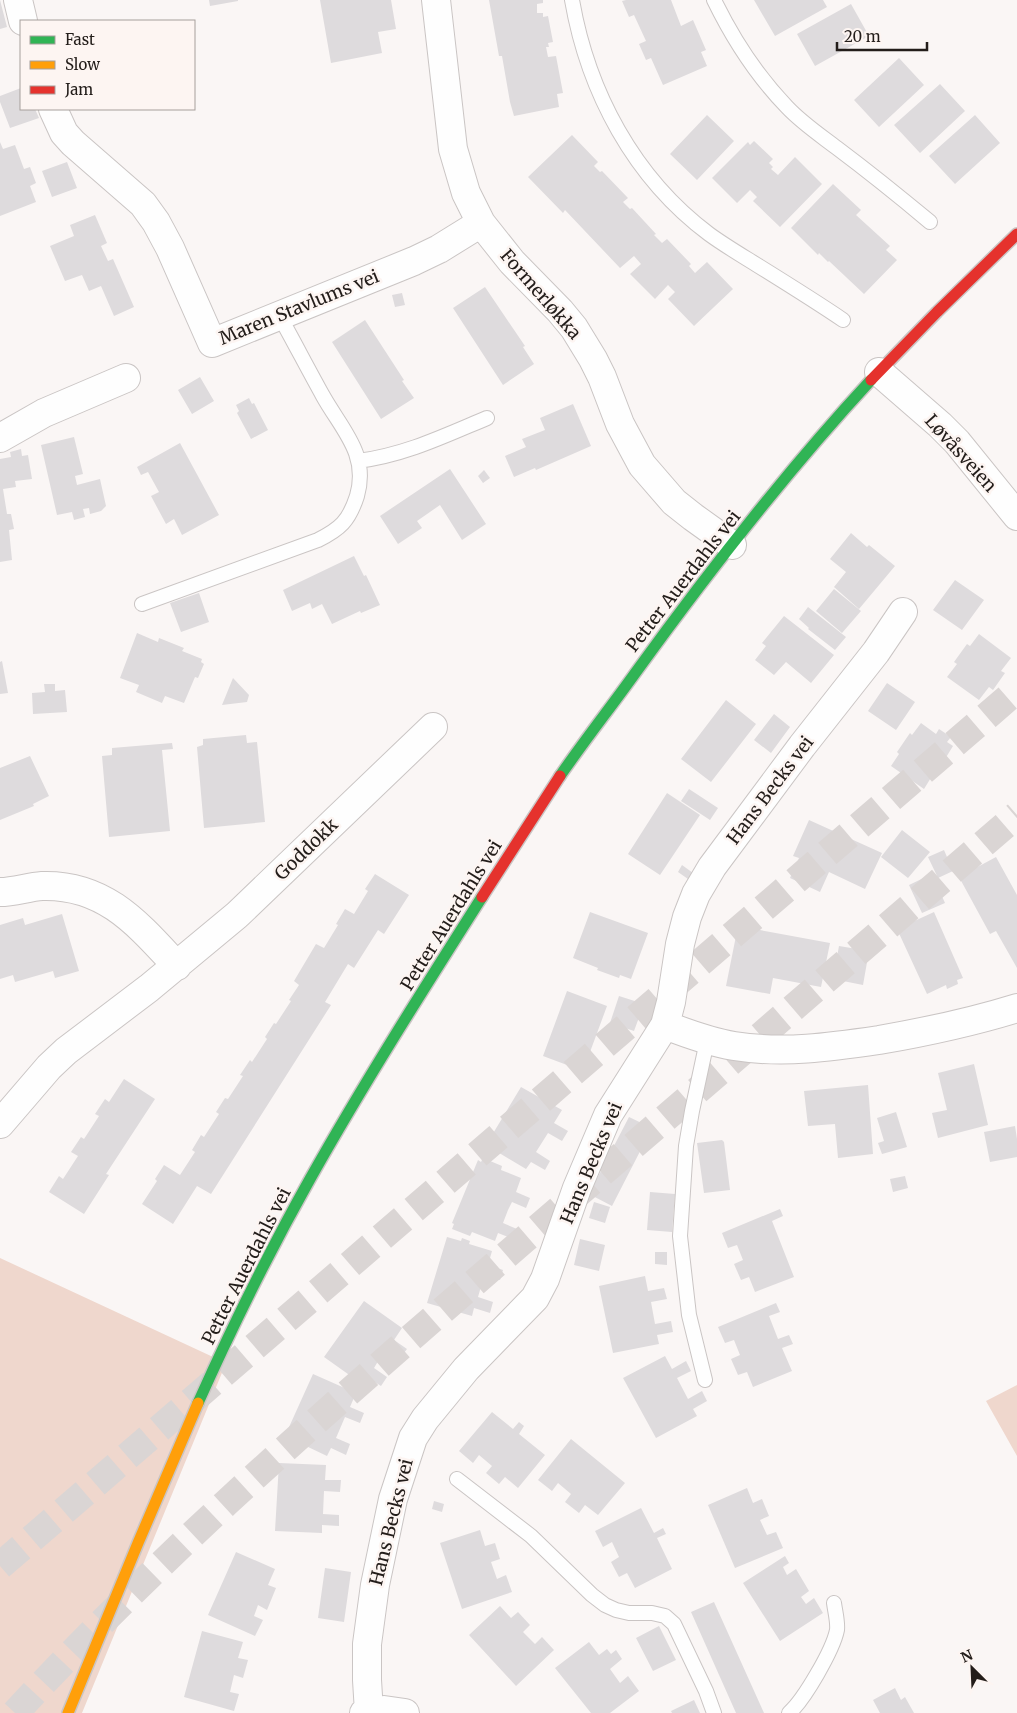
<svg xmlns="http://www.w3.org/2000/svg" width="1017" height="1713" viewBox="0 0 1017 1713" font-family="Merriweather,serif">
<rect width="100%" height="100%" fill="#faf6f5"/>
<path fill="#efd7cd" d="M 0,1258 L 226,1363 L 82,1713 L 0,1713 Z
M 1017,1385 L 1017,1456 L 986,1401 Z"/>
<path fill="#dedbdd" d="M 0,0 L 7,27 L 0,29 Z
M 209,0 L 238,0 L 238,1 L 210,6 Z
M 320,0 L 391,0 L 396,29 L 378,32 L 382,53 L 331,63 Z
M 489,0 L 543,0 L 543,3 L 537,4 L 537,13 L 543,13 L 543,17 L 548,16 L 553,42 L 548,43 L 549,47 L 546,47 L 548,57 L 556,56 L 563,93 L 557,94 L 559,107 L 514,116 L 510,102 L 502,56 L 499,56 Z
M 626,0 L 671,0 L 681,26 L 693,20 L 706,50 L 701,52 L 707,66 L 663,85 L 651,58 L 646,60 L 639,44 L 646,41 L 634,15 L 629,17 L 622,1 Z
M 754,0 L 823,0 L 827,7 L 775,36 Z
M 851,4 L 869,36 L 815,66 L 797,34 Z
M 899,58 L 924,85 L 879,127 L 854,100 Z
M 940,84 L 965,111 L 920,153 L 894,125 Z
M 21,88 L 21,109 L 35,109 L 39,118 L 10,128 L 0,102 L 0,96 Z
M 707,115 L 734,141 L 697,180 L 670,154 Z
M 975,115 L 1000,143 L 955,184 L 929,156 Z
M 572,135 L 598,162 L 594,166 L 600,172 L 602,171 L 628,198 L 623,202 L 630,209 L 632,208 L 656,234 L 654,235 L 662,243 L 667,239 L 691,264 L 689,266 L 695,273 L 707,262 L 733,289 L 694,326 L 668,299 L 675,292 L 668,285 L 655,299 L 630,274 L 641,264 L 634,256 L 620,268 L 565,210 L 563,213 L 528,177 Z
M 754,141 L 773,159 L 769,163 L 773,167 L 771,169 L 778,175 L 795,157 L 822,184 L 780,227 L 753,201 L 757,197 L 750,190 L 737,203 L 712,178 L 748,142 L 750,145 Z
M 0,142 L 3,149 L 15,145 L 24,169 L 30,167 L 36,183 L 30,186 L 36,202 L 0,216 Z
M 67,162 L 77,188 L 52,197 L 42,171 Z
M 833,184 L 861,210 L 856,215 L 890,246 L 886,250 L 897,260 L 864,294 L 829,261 L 828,262 L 819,253 L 818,255 L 791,228 Z
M 95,215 L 107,243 L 101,246 L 108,261 L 113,259 L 134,307 L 114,316 L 101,286 L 89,291 L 82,275 L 65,281 L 50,246 L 74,236 L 70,225 Z
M 485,287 L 525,346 L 523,347 L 534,364 L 503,385 L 453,308 Z
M 402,293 L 405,305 L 395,307 L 392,295 Z
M 365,320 L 404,380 L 402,381 L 414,398 L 381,419 L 332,342 Z
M 200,377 L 214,401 L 192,414 L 178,390 Z
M 249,398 L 252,404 L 254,403 L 268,430 L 251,439 L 237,413 L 239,411 L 236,405 Z
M 573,404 L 591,446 L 536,470 L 535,468 L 514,477 L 505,456 L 526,447 L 522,439 L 545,430 L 540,418 Z
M 74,437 L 83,474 L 75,476 L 77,485 L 100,479 L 106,506 L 101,511 L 90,514 L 89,508 L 83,509 L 85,517 L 74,520 L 72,512 L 57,515 L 41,445 Z
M 180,443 L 219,515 L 182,535 L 174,519 L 166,524 L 151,496 L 159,492 L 148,472 L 141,475 L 137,467 Z
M 21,449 L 22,456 L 28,455 L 32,479 L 15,481 L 16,487 L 3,489 L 7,514 L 11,514 L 14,529 L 9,530 L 12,560 L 0,562 L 0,459 L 11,457 L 10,452 Z
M 450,469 L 486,524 L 462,540 L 440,505 L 417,521 L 422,528 L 398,544 L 380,516 Z
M 484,470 L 490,478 L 483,483 L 478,476 Z
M 851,533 L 867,547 L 869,545 L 895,566 L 859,609 L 834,587 L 846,572 L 830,559 Z
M 354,556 L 364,576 L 366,575 L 380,605 L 361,613 L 360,611 L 332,624 L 322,604 L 312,609 L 310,603 L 292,611 L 283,590 Z
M 955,580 L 984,600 L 962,630 L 933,610 Z
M 834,589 L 861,611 L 842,633 L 816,611 Z
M 199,593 L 209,622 L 181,632 L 170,603 Z
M 808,607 L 846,637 L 835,650 L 808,629 L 809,628 L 799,619 Z
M 784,616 L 834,655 L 811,683 L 786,662 L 774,675 L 755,660 L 766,646 L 762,643 Z
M 137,633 L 158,642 L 159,638 L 184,648 L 182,651 L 202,659 L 201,662 L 204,664 L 198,678 L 195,677 L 184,703 L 165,696 L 162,703 L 136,692 L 139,685 L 120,678 Z
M 979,634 L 1011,658 L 1001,671 L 1005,673 L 993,690 L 989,687 L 979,700 L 947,677 L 957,664 L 954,662 L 967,644 L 970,646 Z
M 2,661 L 8,693 L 0,694 L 0,662 Z
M 233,678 L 249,695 L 247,702 L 222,705 Z
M 887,683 L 915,702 L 896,730 L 868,711 Z
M 44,684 L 55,684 L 55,691 L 65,690 L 67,712 L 33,714 L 32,693 L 45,692 Z
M 726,700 L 756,724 L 711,782 L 681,759 Z
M 774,714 L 790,727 L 771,753 L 754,740 Z
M 921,723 L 936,734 L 939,729 L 951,737 L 947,742 L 953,746 L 945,759 L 947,760 L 935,778 L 932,776 L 924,789 L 891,766 L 899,754 L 897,752 L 910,733 L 912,735 Z
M 246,735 L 247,743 L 257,742 L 265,822 L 204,828 L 197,747 L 203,745 L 203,739 Z
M 172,743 L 173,749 L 162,750 L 170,831 L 109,837 L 102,756 L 112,755 L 112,748 Z
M 30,756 L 49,796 L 33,804 L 34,806 L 0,820 L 0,768 Z
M 689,789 L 718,808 L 710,820 L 681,801 Z
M 667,793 L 700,815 L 660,875 L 628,854 Z
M 809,820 L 882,853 L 865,889 L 829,872 L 820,892 L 790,878 L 799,858 L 793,856 Z
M 902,830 L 930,852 L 908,878 L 881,857 Z
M 944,850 L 953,871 L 938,878 L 928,857 Z
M 996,857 L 1017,895 L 1017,968 L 996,931 L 990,934 L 959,877 Z
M 682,865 L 693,873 L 688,879 L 678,872 Z
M 375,874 L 409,895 L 384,934 L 378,930 L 354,968 L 348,964 L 325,1002 L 331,1005 L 211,1194 L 197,1186 L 173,1224 L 142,1204 L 157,1181 L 155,1179 L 164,1165 L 180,1175 L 195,1152 L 192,1150 L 201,1135 L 204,1137 L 219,1114 L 216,1112 L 225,1098 L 228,1099 L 243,1076 L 240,1075 L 250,1060 L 252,1062 L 267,1039 L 265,1037 L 274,1023 L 276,1024 L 291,1001 L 289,1000 L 299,985 L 294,981 L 316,944 L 324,948 L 338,925 L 336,924 L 345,909 L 354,914 L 368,891 L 365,889 Z
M 932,874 L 945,903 L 922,913 L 909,885 Z
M 590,912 L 648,933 L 631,979 L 620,975 L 619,978 L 597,970 L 598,968 L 573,958 Z
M 934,912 L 963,978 L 957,980 L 958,984 L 947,989 L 946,985 L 927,994 L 897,929 Z
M 62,914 L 79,971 L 55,978 L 53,971 L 15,982 L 13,975 L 0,979 L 0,925 L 23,918 L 25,925 Z
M 738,926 L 830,943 L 821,987 L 773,978 L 770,994 L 726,986 Z
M 839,946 L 869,951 L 863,985 L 833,979 Z
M 567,991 L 607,1006 L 583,1071 L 543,1056 Z
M 619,996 L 644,1004 L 634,1031 L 610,1023 Z
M 974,1064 L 988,1125 L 938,1138 L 932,1113 L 947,1110 L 938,1073 Z
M 124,1079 L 155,1099 L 106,1174 L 109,1175 L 84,1214 L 49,1192 L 59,1176 L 63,1179 L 78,1156 L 71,1152 L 81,1137 L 84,1139 L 99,1116 L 95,1114 L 105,1099 L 109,1102 Z
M 868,1085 L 873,1154 L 838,1158 L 835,1124 L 808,1126 L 804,1091 Z
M 521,1087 L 562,1110 L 554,1123 L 568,1131 L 562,1141 L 548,1133 L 536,1152 L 550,1161 L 545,1170 L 531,1162 L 526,1169 L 486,1145 Z
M 896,1112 L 907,1147 L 882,1154 L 878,1143 L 884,1141 L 877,1118 Z
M 629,1117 L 652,1128 L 612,1206 L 589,1194 Z
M 1015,1126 L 1017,1139 L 1017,1157 L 990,1162 L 984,1132 Z
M 722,1140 L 724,1142 L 730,1190 L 704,1193 L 697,1143 Z
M 483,1158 L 502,1166 L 501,1170 L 521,1178 L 516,1192 L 530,1198 L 526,1208 L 512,1202 L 508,1210 L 503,1223 L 517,1229 L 513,1239 L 498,1233 L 495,1241 L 472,1232 L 470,1236 L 452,1229 L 454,1224 L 452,1223 L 478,1160 L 481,1162 Z
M 905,1176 L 908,1188 L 893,1192 L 890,1179 Z
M 650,1192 L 675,1194 L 672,1232 L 647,1230 Z
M 594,1202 L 610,1207 L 605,1223 L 589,1218 Z
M 780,1209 L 783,1216 L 772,1221 L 794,1277 L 755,1292 L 749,1277 L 741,1280 L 734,1264 L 743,1260 L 737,1245 L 728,1248 L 722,1233 Z
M 447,1237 L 461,1241 L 462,1238 L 470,1241 L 469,1244 L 492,1251 L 488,1265 L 503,1270 L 500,1280 L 484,1276 L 478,1297 L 493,1302 L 490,1313 L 474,1308 L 472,1316 L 427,1303 Z
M 580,1239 L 605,1245 L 599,1271 L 574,1265 Z
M 655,1252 L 667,1252 L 667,1265 L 655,1264 Z
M 645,1276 L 648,1291 L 664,1288 L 667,1299 L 651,1302 L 655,1324 L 671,1321 L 673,1332 L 657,1335 L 659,1344 L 613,1353 L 599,1286 Z
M 364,1301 L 402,1328 L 394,1340 L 407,1349 L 400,1358 L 387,1349 L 380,1358 L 374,1368 L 387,1377 L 381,1386 L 367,1377 L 362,1384 L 324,1357 Z
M 776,1303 L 780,1312 L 769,1316 L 778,1339 L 789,1335 L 793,1344 L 782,1348 L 792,1371 L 753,1387 L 747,1372 L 738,1375 L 731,1359 L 740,1355 L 734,1340 L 725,1343 L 718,1327 Z
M 665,1356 L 672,1369 L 686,1361 L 691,1371 L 677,1378 L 688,1399 L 702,1391 L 707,1401 L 693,1409 L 697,1416 L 656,1438 L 623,1378 Z
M 313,1374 L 356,1393 L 350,1407 L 364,1413 L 360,1423 L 345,1417 L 336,1438 L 350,1444 L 346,1455 L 331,1448 L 327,1456 L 285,1436 Z
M 492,1412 L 513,1429 L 519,1422 L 524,1426 L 519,1434 L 545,1455 L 518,1488 L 505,1477 L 499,1484 L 486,1473 L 492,1466 L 479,1455 L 473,1463 L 459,1451 Z
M 571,1439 L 625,1483 L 598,1515 L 585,1505 L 579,1513 L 565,1502 L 571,1494 L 558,1483 L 552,1491 L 538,1480 Z
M 279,1463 L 326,1465 L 325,1480 L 341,1480 L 340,1492 L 324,1491 L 323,1514 L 339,1515 L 339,1526 L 322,1525 L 322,1533 L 275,1531 Z
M 747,1488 L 753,1503 L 762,1499 L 769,1516 L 760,1520 L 767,1535 L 776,1532 L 783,1548 L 735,1568 L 708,1505 Z
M 434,1501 L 444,1504 L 442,1512 L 432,1509 Z
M 641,1508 L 654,1533 L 663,1528 L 666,1534 L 657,1538 L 672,1569 L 635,1588 L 627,1573 L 619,1577 L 611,1562 L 619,1557 L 612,1542 L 603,1547 L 595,1531 Z
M 480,1530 L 485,1546 L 495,1543 L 500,1559 L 491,1562 L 497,1579 L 506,1575 L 512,1592 L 462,1609 L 440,1543 Z
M 236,1552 L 275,1569 L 268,1585 L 276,1588 L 267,1610 L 258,1605 L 254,1616 L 263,1620 L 255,1636 L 208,1615 Z
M 785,1556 L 789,1563 L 783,1567 L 787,1575 L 796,1569 L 809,1591 L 801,1597 L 806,1604 L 814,1598 L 823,1613 L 780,1641 L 743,1583 Z
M 325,1568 L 351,1572 L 344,1622 L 318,1618 Z
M 714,1602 L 764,1713 L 736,1713 L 691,1612 Z
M 500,1606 L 511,1618 L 518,1612 L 530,1625 L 523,1632 L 535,1644 L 542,1637 L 554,1650 L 516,1686 L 469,1635 Z
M 659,1626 L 676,1660 L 653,1671 L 636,1638 Z
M 202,1631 L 243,1642 L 238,1658 L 248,1660 L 243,1678 L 234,1675 L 230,1692 L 239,1694 L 234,1711 L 184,1697 Z
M 589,1642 L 599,1655 L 607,1649 L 611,1654 L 616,1650 L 622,1659 L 610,1669 L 620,1683 L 628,1676 L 639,1691 L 610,1713 L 591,1713 L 555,1668 Z
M 895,1688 L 901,1700 L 905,1697 L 914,1713 L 880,1713 L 873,1700 Z
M 694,1700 L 700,1713 L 672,1713 L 671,1711 Z"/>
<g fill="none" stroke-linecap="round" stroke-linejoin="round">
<path stroke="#dad5d4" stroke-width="28" stroke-dasharray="28 14" stroke-linecap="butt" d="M 0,1566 L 1017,690
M 15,1713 C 173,1542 349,1391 525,1239 C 689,1098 853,956 1017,815"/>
<defs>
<path id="lane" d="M 572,0 C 588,92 634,178 709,234 C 724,245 741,255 757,265 C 786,283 815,301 843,320
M 714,0 C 733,39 757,76 787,107 C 802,123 820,135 837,148 C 869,172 900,197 930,222
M 358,461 C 405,455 444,436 487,418
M 142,604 L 318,540 C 340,529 349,521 357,496 C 369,454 342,430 323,396 C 308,369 294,342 279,315
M 705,1380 L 689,1315 L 680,1236 L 686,1146 L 692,1111 L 707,1041
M 457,1479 L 531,1536 L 592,1595 L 605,1605 L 616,1610 L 629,1613 L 652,1613 L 665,1616 L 674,1624 L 706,1691 L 714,1713
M 789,1713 C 804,1700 833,1650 837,1630 C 838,1622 835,1611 834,1603"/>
<path id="street" d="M 18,0 L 23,21
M 436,0 L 453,149 L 466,193 L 481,223 L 512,262 L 560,311 L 574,328 L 593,359 L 602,377 L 620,424 L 642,465 L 674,502 L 693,517 L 732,545
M 53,109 L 64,133 L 73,143 L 143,204 L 156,222 L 170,248 L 212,343 L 414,261 L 439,249 L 481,223
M 879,372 L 940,425 L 957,442 L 1017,516
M 0,438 L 44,413 L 126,378
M 0,892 C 14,892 28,887 42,886 C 105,884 138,924 177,966
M 665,1025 C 688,1034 710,1042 734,1046 C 783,1054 831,1047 879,1040 C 925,1032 972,1022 1017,1008
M 0,1124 L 49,1067 L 66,1051 L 149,988 L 237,915 L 433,727
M 369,1712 L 367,1680 L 367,1644 L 375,1585 L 393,1499 L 413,1438 L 425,1419 L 466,1369 L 535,1298 L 545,1279 L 577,1188 L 608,1115 L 665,1025 L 671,1002 L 680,944 L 687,917 L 696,894 L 712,867 L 802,746 L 876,652 L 903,612
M 364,1713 L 384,1710 L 405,1713"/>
<path id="fast" d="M 560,776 C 584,741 611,707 636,672 C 709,571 786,472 871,380
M 198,1403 C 232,1327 269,1252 310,1179 C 364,1083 423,990 482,897"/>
<path id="slow" d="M 68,1713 L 138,1543 L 198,1403"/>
<path id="jam" d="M 871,380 L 937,312 L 1017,234
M 482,897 L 560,776"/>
</defs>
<use href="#lane" stroke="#cac5c4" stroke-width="16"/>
<use href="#street" stroke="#cac5c4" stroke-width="30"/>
<use href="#fast" stroke="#cac5c4" stroke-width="14"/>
<use href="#slow" stroke="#cac5c4" stroke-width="14"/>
<use href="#jam" stroke="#cac5c4" stroke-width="14"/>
<use href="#lane" stroke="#fefefe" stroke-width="14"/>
<use href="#street" stroke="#fefefe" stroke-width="28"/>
<use href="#fast" stroke="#30b455" stroke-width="11"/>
<use href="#slow" stroke="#ff9f0a" stroke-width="11"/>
<use href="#jam" stroke="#e5322d" stroke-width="11"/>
</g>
<g text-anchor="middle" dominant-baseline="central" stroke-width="5" stroke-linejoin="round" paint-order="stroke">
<g font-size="18" fill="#231d1a" stroke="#fdf5f2">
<text transform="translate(541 294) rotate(49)">Formerløkka</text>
<text transform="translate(299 307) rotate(-22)">Maren Stavlums vei</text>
<text transform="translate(961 453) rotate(48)">Løvåsveien</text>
<text transform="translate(683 581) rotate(-52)">Petter Auerdahls vei</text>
<text transform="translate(770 790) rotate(-53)">Hans Becks vei</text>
<text transform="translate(306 849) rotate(-44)">Goddokk</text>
<text transform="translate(451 915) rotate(-58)">Petter Auerdahls vei</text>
<text transform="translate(591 1163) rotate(-67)">Hans Becks vei</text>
<text transform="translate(246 1266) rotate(-63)">Petter Auerdahls vei</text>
<text transform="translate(391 1522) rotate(-76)">Hans Becks vei</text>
</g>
</g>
<rect x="20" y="20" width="175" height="90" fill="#fdf5f2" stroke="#a69f9c"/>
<rect x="30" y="36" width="25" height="8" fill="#30b455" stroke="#a69f9c"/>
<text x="65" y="45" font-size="15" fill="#231d1a">Fast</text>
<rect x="30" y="61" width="25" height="8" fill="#ff9f0a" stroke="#a69f9c"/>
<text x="65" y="70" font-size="15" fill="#231d1a">Slow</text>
<rect x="30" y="86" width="25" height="8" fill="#e5322d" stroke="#a69f9c"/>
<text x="65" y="95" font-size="15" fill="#231d1a">Jam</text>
<g transform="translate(972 1668) rotate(336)" stroke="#fdf5f2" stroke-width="4" paint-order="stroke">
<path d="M0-4L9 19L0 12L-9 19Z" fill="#231d1a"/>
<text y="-8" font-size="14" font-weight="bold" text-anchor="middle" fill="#231d1a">N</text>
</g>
<path d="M837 42v8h90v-8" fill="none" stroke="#231d1a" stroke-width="2.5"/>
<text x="844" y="42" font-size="15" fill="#231d1a" stroke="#fdf5f2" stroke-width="4" paint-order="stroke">20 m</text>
</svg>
